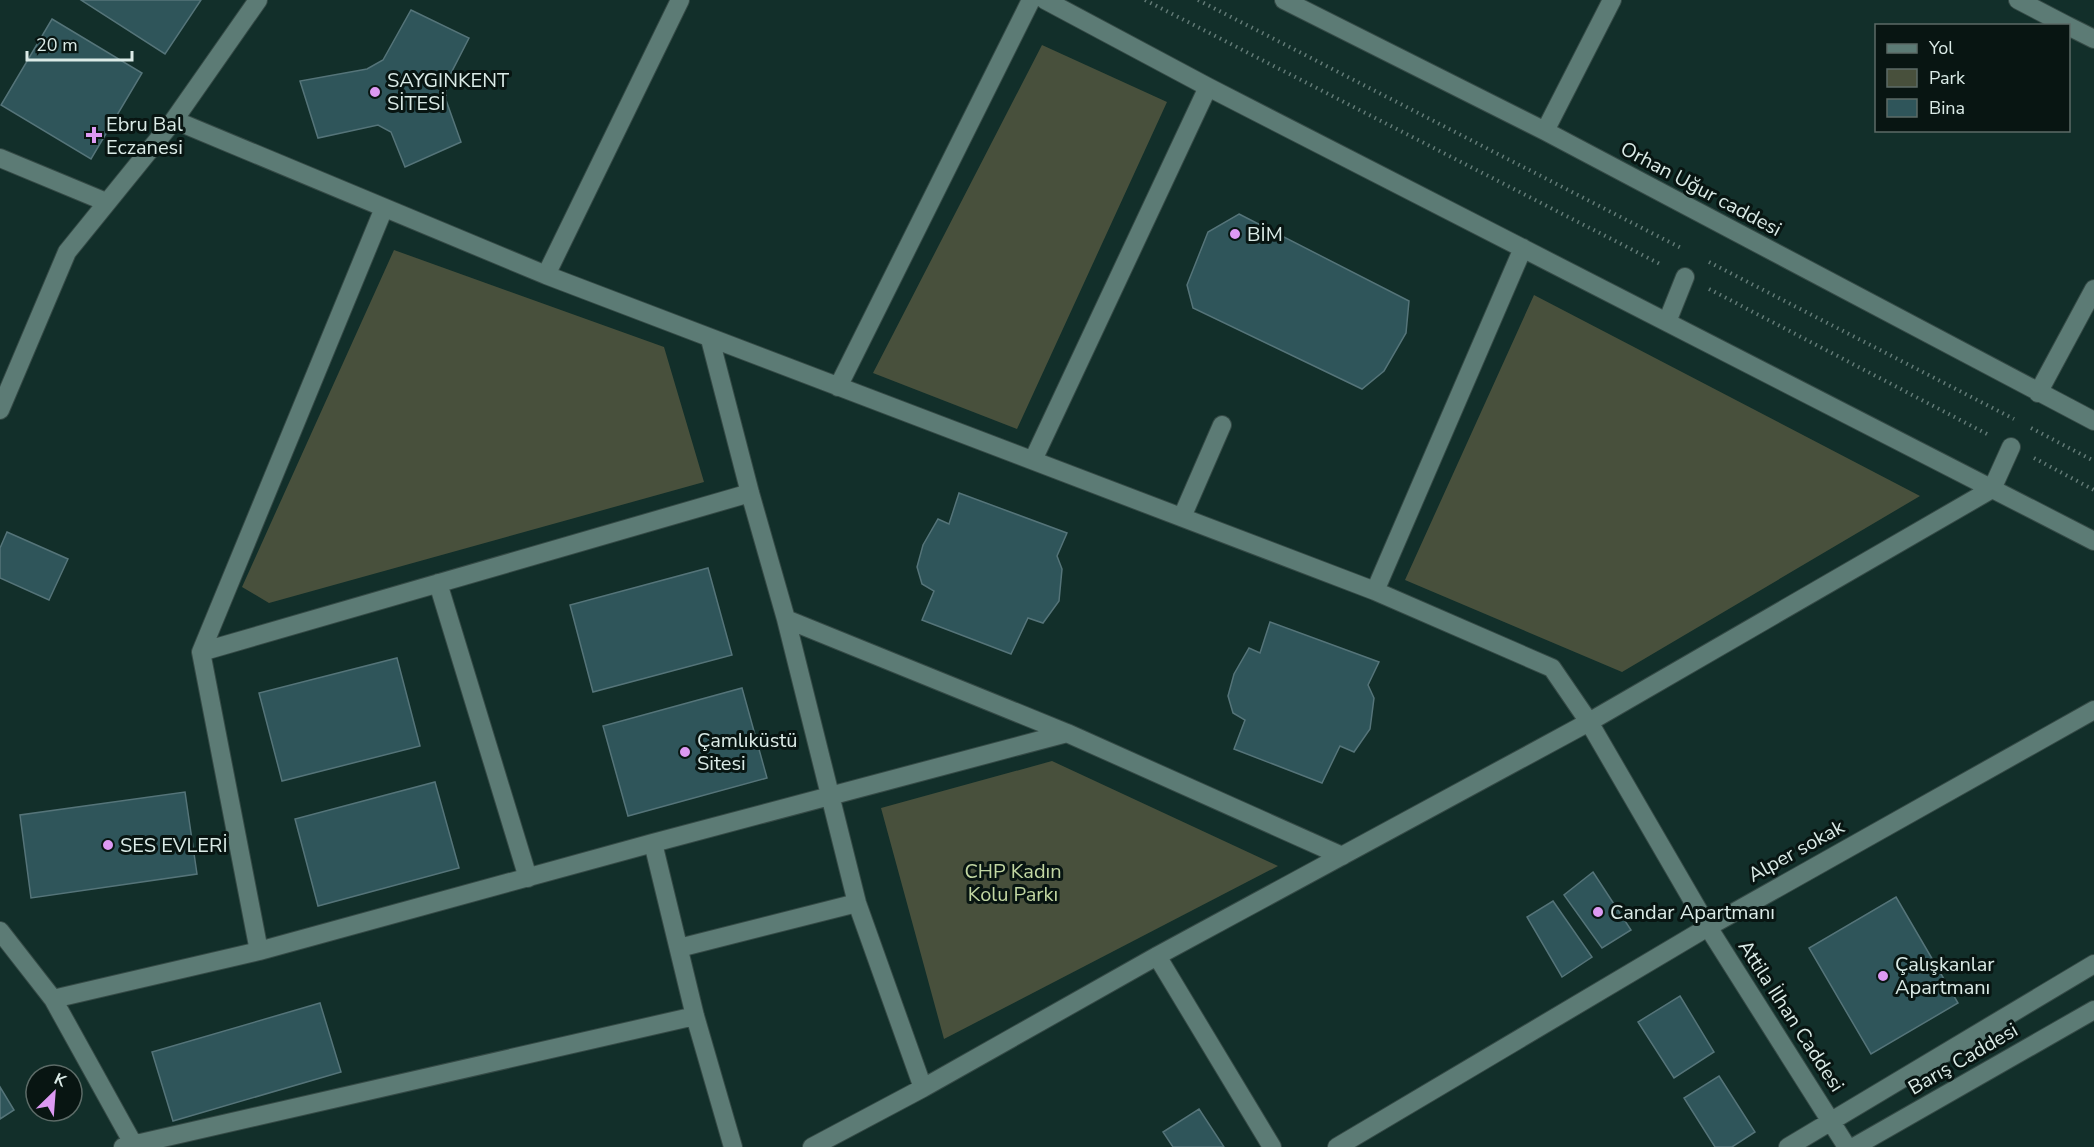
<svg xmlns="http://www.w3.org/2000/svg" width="2094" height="1147" viewBox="0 0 2094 1147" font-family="'Nunito Sans',sans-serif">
<rect width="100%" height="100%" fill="#122f2a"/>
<path fill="#48503c" d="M 1042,45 L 1167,102 L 1017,429 L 873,373 Z
M 394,250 L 664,347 L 704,482 L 269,603 L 242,587 Z
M 1534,295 L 1920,496 L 1622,672 L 1405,580 Z
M 1052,761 L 1278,866 L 944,1039 L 881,808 Z"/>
<path fill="#2f555a" stroke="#557479" stroke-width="1.5" d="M 81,0 L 201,0 L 165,54 Z
M 411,10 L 469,38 L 446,83 L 446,100 L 461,142 L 405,167 L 391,132 L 378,125 L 318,138 L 300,81 L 367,69 L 383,60 Z
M 52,19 L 142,73 L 91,159 L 1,105 Z
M 1239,214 L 1409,301 L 1406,333 L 1384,371 L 1362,389 L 1193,308 L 1187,285 L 1208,232 Z
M 959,493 L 1067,533 L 1057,556 L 1062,569 L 1059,601 L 1043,623 L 1028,618 L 1011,654 L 922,620 L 934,591 L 922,584 L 917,567 L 923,545 L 938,519 L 949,524 Z
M 7,532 L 68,559 L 49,600 L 0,578 L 0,548 Z
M 708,568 L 732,655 L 593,692 L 570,605 Z
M 1270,622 L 1379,662 L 1368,685 L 1374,698 L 1370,729 L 1354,752 L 1340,746 L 1322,783 L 1234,749 L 1245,720 L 1233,713 L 1228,696 L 1234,674 L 1249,648 L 1260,653 Z
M 397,658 L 420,746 L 282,781 L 259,693 Z
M 742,688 L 767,778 L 628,816 L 603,726 Z
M 435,782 L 459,868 L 318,906 L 295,819 Z
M 185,792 L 197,874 L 31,898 L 20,815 Z
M 1593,872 L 1631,930 L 1602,948 L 1564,895 Z
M 1896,897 L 1958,1003 L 1871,1054 L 1809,948 Z
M 1553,901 L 1592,957 L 1562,977 L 1527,917 Z
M 1680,996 L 1714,1052 L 1674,1078 L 1638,1022 Z
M 320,1003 L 341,1072 L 173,1121 L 152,1052 Z
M 1719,1076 L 1755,1132 L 1732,1147 L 1715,1147 L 1684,1098 Z
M 0,1087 L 14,1110 L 0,1119 Z
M 1199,1109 L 1224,1147 L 1173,1147 L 1163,1132 Z"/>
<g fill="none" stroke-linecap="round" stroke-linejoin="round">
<defs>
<path id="minor" d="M 1045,0 L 1208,87 L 2094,541
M 1284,0 L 1545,131 L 2094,421
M 2018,0 L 2068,26
M 2068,26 L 2094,39
M 174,120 L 546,275 L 1375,591 L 1552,668 L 1589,722 L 1708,927 L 1847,1147
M 1545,131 L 1612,0
M 0,158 L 106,202
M 546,275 L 680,0
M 1667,322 L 1685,277
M 710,339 L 750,493 L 786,619 L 857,903 L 923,1088
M 838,387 L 1031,0
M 2038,393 L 2094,289
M 0,410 L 67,252 L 174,120 L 258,0
M 1033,460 L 1208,87
M 1182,517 L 1222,425
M 438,583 L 528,878
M 1375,591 L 1523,248
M 786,619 L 1067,733 L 1342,856
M 201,652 L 750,493
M 653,843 L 695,1016 L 733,1147
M 0,931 L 53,999 L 135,1147
M 679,948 L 857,903
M 259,951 L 201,652 L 384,208
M 1157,956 L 1272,1147
M 53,999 L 259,951 L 653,843 L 1067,733
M 123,1147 L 695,1016
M 812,1147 L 923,1088 L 1157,956 L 1589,722 L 1992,489 L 2011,447
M 1337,1147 L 1708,927 L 2094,710
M 1788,1147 L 2094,964
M 1854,1147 L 2094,1010"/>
</defs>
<use href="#minor" stroke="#354a46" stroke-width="20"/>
<path stroke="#627a76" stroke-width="4" stroke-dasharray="1.5 4.5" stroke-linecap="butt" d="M 1145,0 L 1662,265
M 1198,0 L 1683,249
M 1709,262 L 2014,419
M 1709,289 L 1987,434
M 2031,428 L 2094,461
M 2034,458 L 2094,490"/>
<use href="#minor" stroke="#5c7b75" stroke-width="18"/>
</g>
<g fill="#dd99f3" stroke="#081512" stroke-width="2">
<circle cx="375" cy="92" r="6"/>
<path d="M91 126h6v6h6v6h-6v6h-6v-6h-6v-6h6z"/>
<circle cx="1235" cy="234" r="6"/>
<circle cx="685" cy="752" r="6"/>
<circle cx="108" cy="845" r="6"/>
<circle cx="1598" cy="912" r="6"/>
<circle cx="1883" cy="976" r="6"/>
</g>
<g text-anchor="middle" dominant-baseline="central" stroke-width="6" stroke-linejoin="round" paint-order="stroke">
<g font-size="20" fill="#dbebe7" stroke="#081512" text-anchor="start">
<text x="387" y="80">SAYGINKENT<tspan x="387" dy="23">SİTESİ</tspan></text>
<text x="106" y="124">Ebru Bal<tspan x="106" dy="23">Eczanesi</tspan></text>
<text x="1247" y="234">BİM</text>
<text x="697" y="740">Çamlıküstü<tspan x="697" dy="23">Sitesi</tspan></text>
<text x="120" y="845">SES EVLERİ</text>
<text x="1610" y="912">Candar Apartmanı</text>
<text x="1895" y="964">Çalışkanlar<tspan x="1895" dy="23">Apartmanı</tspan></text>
</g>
<g font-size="20" fill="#dbebe7" stroke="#081512">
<text transform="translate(1701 189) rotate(28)">Orhan Uğur caddesi</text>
<text transform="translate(1796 851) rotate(-29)">Alper sokak</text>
<text transform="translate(1791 1016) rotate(57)">Attila İlhan Caddesi</text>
<text transform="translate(1963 1059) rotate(-30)">Barış Caddesi</text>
</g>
<g font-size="20" fill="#c2d7a2" stroke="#081512">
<text x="1013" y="871">CHP Kadın<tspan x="1013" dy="23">Kolu Parkı</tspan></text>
</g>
</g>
<rect x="1875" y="24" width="195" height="108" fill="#081512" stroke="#5c6b67" stroke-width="1.5"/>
<rect x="1887" y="44" width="30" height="9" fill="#5c7b75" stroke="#5c6b67" stroke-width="1.5"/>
<text x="1929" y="54" font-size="18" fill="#dbebe7">Yol</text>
<rect x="1887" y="69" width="30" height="18" fill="#48503c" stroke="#5c6b67" stroke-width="1.5"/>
<text x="1929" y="84" font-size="18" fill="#dbebe7">Park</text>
<rect x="1887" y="99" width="30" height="18" fill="#2f555a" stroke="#5c6b67" stroke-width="1.5"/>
<text x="1929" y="114" font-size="18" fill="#dbebe7">Bina</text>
<g transform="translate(54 1093) rotate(25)"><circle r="28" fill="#081512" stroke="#5c6b67" stroke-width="1.5"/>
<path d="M0-4.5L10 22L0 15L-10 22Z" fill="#dd99f3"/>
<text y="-9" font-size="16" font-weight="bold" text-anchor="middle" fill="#dbebe7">K</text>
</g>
<path d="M27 51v9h105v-9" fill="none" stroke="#dbebe7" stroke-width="3"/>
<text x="36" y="51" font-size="18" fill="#dbebe7" stroke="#081512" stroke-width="4.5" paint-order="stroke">20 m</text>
</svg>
